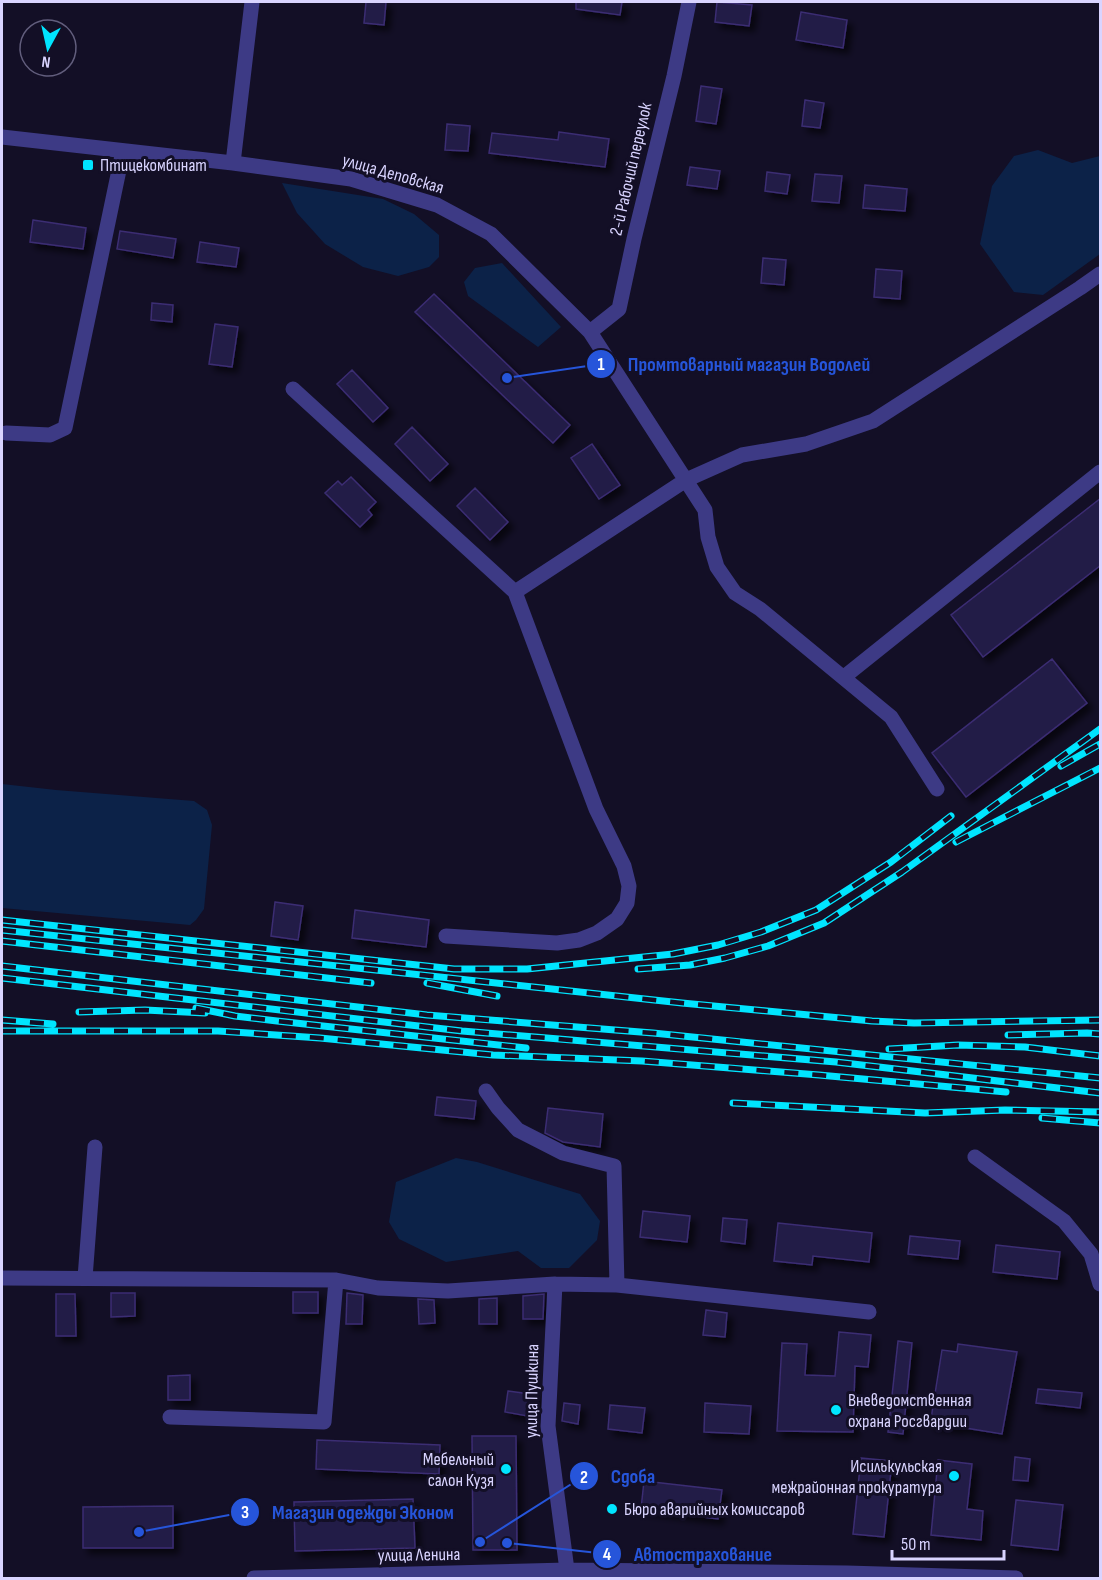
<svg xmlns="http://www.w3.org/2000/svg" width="1102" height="1580" viewBox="0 0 1102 1580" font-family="'Sofia Sans Condensed',sans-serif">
<defs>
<filter id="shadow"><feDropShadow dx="5.5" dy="5.5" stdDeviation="3" flood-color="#0009"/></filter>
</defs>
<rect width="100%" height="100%" fill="#130f26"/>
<path fill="#0c2248" d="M 1038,150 L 1072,163 L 1100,156 L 1100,254 L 1043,295 L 1014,292 L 980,244 L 992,186 L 1014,156 Z
M 282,183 L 383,199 L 414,214 L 439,235 L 439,257 L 429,267 L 398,276 L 363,267 L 325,244 L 297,213 Z
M 502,263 L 561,327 L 538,347 L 468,296 L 464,282 L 475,268 Z
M 2,784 L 56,790 L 194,801 L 207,810 L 212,825 L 204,909 L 196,920 L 190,925 L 2,908 Z
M 456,1158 L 477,1162 L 580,1194 L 600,1221 L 597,1240 L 569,1268 L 541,1268 L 518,1251 L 446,1262 L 399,1239 L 389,1222 L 396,1182 Z"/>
<path fill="#241b47" stroke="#3b2d73" stroke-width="1.5" filter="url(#shadow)" d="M 366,2 L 386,2 L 384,25 L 364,23 Z
M 576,2 L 622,2 L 620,15 L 576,9 Z
M 717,2 L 752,5 L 749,26 L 715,22 Z
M 801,12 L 847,20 L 843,48 L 796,40 Z
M 701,86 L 722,89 L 716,124 L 696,121 Z
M 805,100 L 824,103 L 820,128 L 802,126 Z
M 447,124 L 470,126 L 468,151 L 445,150 Z
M 559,132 L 609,139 L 605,167 L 489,153 L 492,133 L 558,140 Z
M 690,167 L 720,171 L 717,189 L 687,185 Z
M 767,172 L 790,175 L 787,194 L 765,191 Z
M 815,174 L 842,176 L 839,203 L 812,201 Z
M 865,185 L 907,189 L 905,211 L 863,208 Z
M 33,220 L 86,228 L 83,249 L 30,242 Z
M 120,231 L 176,239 L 173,258 L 117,249 Z
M 200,242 L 239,248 L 236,267 L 197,262 Z
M 763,258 L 786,260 L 784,285 L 761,283 Z
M 876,269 L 902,271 L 900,299 L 874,297 Z
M 434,294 L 570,425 L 553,443 L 415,312 Z
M 152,303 L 173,305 L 172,322 L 151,320 Z
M 215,324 L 238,327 L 232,367 L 209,364 Z
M 352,370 L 388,408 L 373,422 L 337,384 Z
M 412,427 L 448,464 L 430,481 L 395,444 Z
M 592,444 L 620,485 L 599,499 L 571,458 Z
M 351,477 L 376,502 L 368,510 L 372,515 L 360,527 L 325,493 L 338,481 L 342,485 Z
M 475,488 L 508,522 L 490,540 L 457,506 Z
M 1101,498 L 1101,565 L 983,657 L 951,615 Z
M 1052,659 L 1087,703 L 966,797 L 932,753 Z
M 275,902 L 303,906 L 298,940 L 271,936 Z
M 355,910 L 429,920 L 426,947 L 352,938 Z
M 437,1097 L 476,1101 L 474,1119 L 435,1115 Z
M 548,1108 L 603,1114 L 600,1147 L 563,1142 L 545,1133 Z
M 643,1211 L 690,1216 L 687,1242 L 640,1237 Z
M 723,1218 L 747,1220 L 745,1244 L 721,1241 Z
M 778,1223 L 872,1233 L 869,1262 L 813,1256 L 812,1265 L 774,1261 Z
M 910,1236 L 960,1241 L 958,1259 L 908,1254 Z
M 996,1245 L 1060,1252 L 1057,1279 L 993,1272 Z
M 293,1292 L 318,1292 L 318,1313 L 293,1313 Z
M 111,1293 L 135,1293 L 135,1316 L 111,1317 Z
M 347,1293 L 363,1295 L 362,1324 L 346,1324 Z
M 56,1294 L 75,1294 L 76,1336 L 56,1336 Z
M 544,1294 L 543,1319 L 523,1319 L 523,1296 Z
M 497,1298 L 497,1324 L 479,1324 L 479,1299 Z
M 418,1299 L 434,1300 L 435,1323 L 419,1324 Z
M 706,1310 L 727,1313 L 725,1337 L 703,1335 Z
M 839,1332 L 871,1335 L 868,1367 L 855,1366 L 853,1432 L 777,1431 L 782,1343 L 807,1344 L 805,1375 L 835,1376 Z
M 898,1341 L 912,1343 L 903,1434 L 888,1432 Z
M 958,1344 L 1017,1352 L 1002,1434 L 959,1427 L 959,1429 L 930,1425 L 942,1350 L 957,1352 Z
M 190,1375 L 190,1400 L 168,1400 L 168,1376 Z
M 1038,1389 L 1082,1393 L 1080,1408 L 1036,1403 Z
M 508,1391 L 537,1395 L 533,1417 L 505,1412 Z
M 564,1403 L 580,1405 L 578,1424 L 562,1421 Z
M 705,1403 L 751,1406 L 749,1434 L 704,1432 Z
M 610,1405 L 645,1408 L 642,1433 L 608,1429 Z
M 472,1436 L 516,1436 L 517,1550 L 473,1550 Z
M 317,1440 L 440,1445 L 439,1474 L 316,1469 Z
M 1015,1457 L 1030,1459 L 1028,1481 L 1013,1480 Z
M 861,1458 L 892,1461 L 884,1537 L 853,1534 Z
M 938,1460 L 972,1464 L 967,1509 L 983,1511 L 981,1540 L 931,1535 Z
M 644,1481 L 722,1490 L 718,1519 L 641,1509 Z
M 413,1499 L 415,1548 L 295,1551 L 294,1502 Z
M 1016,1500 L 1063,1505 L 1058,1550 L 1011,1545 Z
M 173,1506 L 173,1548 L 83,1548 L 83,1507 Z"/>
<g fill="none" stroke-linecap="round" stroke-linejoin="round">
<path stroke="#3d3a85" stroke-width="15" d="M 2,137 L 233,163 L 351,179 L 437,205 L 491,234 L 590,332 L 705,510 L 708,537 L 717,567 L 735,593 L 760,609 L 891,717 L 937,789
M 233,163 L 252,2
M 590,332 L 619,309 L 634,239 L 674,76 L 689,2
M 293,389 L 515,592 L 596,809 L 624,866 L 629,886 L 627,903 L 617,919 L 597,933 L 579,940 L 557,943 L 446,936
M 6,433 L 50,435 L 65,428 L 123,151
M 515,592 L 686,480 L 742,455 L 806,444 L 873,421 L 1080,288 L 1100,274
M 844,677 L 1100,472
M 486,1091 L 498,1108 L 518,1130 L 563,1153 L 614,1166 L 617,1285
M 975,1157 L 1064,1221 L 1091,1254 L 1100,1284
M 2,1278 L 336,1280 L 378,1288 L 448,1291 L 555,1284 L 617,1285 L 869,1312
M 85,1278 L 95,1147
M 555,1284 L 548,1426 L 567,1570
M 170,1417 L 324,1422 L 336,1280
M 254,1578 L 567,1570 L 847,1573 L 1016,1578"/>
<defs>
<path id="rail" d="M 1061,766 L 1100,744
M 956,842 L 1100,768
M 2,920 L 454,969 L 527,969 L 673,954 L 718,945 L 761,932 L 816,910 L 891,862 L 951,816
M 2,930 L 682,1003 L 872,1021 L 914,1023 L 1100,1020
M 2,941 L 371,983
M 2,966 L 427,1015 L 653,1033 L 1100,1078
M 638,969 L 690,965 L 725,958 L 768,946 L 824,923 L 902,872 L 1100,729
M 2,978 L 462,1031 L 836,1062 L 1100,1093
M 427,983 L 497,996
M 196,1008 L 235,1016 L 277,1021 L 526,1048
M 79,1012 L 145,1010 L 205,1013
M 2,1020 L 53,1024
M 2,1031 L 218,1031 L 320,1038 L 493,1055 L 642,1061 L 819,1075 L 1006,1092
M 1008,1035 L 1087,1033 L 1100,1034
M 889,1049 L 958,1045 L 1025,1047 L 1100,1056
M 733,1103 L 925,1113 L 1005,1110 L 1100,1112
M 1042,1118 L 1100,1123"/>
</defs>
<use href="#rail" stroke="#00e5ff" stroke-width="7"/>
<use href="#rail" stroke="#130f26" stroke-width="4.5" stroke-dasharray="14" stroke-linecap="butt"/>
</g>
<g fill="#00e5ff" stroke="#130f26" stroke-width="2">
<rect x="82" y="159" width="12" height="12" rx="3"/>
<circle cx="836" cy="1410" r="6"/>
<circle cx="506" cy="1469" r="6"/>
<circle cx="954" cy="1476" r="6"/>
<circle cx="612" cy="1509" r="6"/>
</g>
<g text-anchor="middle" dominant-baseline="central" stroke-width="6" stroke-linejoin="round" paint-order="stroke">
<g font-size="18" fill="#d9d4ff" stroke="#130f26" text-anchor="start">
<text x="100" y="165">Птицекомбинат</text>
<text x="848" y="1400">Вневедомственная<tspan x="848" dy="21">охрана Росгвардии</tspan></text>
<text x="494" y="1459" text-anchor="end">Мебельный<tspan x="494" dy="21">салон Кузя</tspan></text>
<text x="942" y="1466" text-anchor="end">Исилькульская<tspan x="942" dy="21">межрайонная прокуратура</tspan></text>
<text x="624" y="1509">Бюро аварийных комиссаров</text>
</g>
<g font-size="18" fill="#d9d4ff" stroke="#130f26">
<text transform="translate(631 169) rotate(-77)">2-й Рабочий переулок</text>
<text transform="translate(393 174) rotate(16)">улица Деповская</text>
<text transform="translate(532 1391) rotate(-89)">улица Пушкина</text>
<text transform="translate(419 1555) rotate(-1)">улица Ленина</text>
</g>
</g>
<path fill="none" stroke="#2655da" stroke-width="2" d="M507 378L601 364M480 1542L584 1476M139 1532L245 1512M507 1543L607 1554"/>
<g fill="#2655da" stroke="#130f26" stroke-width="2">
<circle cx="507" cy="378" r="6"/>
<circle cx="480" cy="1542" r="6"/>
<circle cx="139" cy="1532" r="6"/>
<circle cx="507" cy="1543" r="6"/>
<circle cx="601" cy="364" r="15"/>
<circle cx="584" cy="1476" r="15"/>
<circle cx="245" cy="1512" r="15"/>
<circle cx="607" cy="1554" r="15"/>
</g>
<g font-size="18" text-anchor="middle" font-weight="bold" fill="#fff">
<text x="601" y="370">1</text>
<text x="584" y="1483">2</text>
<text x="245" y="1518">3</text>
<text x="607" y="1560">4</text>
</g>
<g font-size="20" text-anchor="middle" font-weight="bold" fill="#2655da" stroke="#130f26" stroke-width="6" stroke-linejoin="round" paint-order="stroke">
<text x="749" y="371">Промтоварный магазин Водолей</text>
<text x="633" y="1483">Сдоба</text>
<text x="363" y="1519">Магазин одежды Эконом</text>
<text x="703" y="1561">Автострахование</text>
</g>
<rect width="1102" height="1580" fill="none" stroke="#d9d4ff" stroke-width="6"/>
<g transform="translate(48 48) rotate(188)"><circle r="28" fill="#130f26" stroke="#625e7d" stroke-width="1.5"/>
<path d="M0-4.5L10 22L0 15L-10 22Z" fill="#00e5ff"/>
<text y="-9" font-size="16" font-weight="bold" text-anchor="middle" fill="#d9d4ff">N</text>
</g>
<path d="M892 1550v9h112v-9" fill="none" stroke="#d9d4ff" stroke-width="3"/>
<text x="901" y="1550" font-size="18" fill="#d9d4ff" stroke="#130f26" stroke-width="4.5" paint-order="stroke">50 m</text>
</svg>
